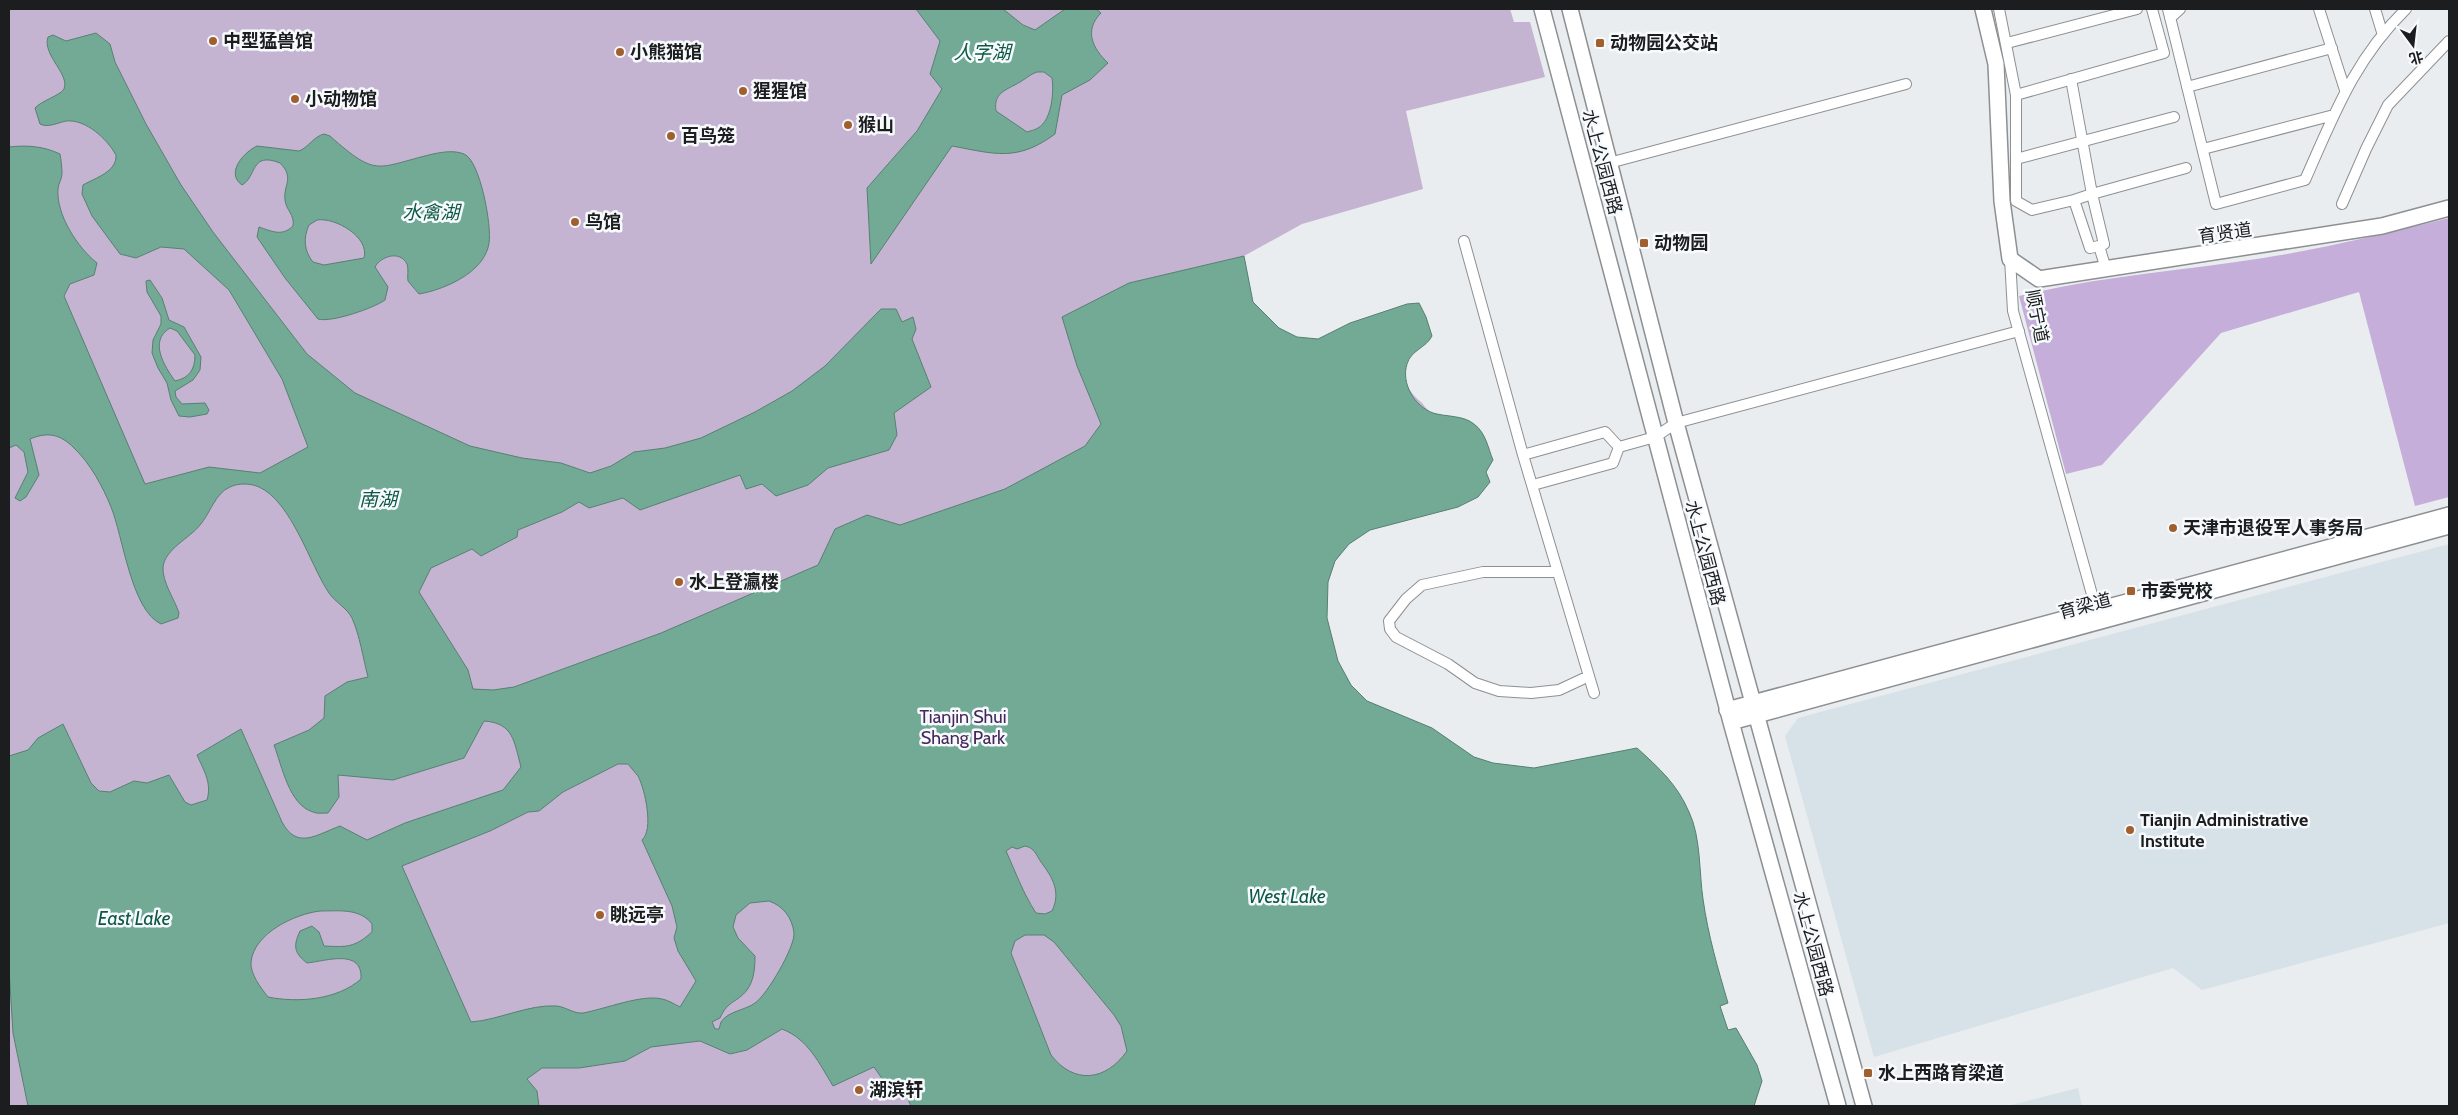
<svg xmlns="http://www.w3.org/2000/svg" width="2458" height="1115" viewBox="0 0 2458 1115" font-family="Cabin,'Noto Sans SC',sans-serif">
<rect width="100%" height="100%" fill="#eaedef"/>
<path fill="#d7e1e8" d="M 2449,544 L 2449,923 L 2202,990 L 2173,968 L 1874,1057 L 1785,736 L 1798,718 Z
M 2078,1088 L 2082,1106 L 2007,1106 Z"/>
<path fill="#c4b4d1" d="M 9,9 L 1510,9 L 1514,22 L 1530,22 L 1545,77 L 1406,111 L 1423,189 L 1302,224 L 1244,256 L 1253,302 L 1279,328 L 1297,337 L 1318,339 L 1419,303 L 1426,317 L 1432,336 C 1426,348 1411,350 1407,364 C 1401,382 1409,391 1422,403 C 1425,407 1428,411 1433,413 C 1446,417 1463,415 1474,424 C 1486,432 1488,448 1493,460 L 1486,472 L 1490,482 L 1478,497 L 1458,507 L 1370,530 L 1349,544 L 1335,561 L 1328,582 L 1327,618 L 1338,661 L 1351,685 L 1367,701 L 1432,728 L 1474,757 L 1493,763 L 1534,768 L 1637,748 C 1659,768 1677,784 1689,812 C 1701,837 1699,872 1703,899 C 1708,935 1718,969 1728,1003 L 1720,1006 L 1728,1030 L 1736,1028 L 1757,1065 L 1762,1081 L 1754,1106 L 9,1106 Z"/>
<path fill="#c5aed9" d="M 2449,218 L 2449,497 L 2415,506 L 2359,292 L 2221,333 L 2102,465 L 2066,474 L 2019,296 C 2099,276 2182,271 2263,258 C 2326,248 2388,233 2449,218 Z"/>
<path fill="#72aa96" stroke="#588072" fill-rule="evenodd" d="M 916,9 L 1003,9 L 1023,25 L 1035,30 L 1065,9 L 1096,9 L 1101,13 C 1084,30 1092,48 1108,63 L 1090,80 L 1062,95 L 1055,134 C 1017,162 995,154 952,146 L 871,264 L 867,188 L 917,131 L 942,89 L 930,74 L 940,41 ZM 1037,72 L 1044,72 L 1052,78 C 1054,92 1052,120 1038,128 C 1035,130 1030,131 1027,132 L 996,111 C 993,92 1007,90 1020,82 C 1027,78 1029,75 1037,72 Z
M 96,33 L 110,44 L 115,62 L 146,124 L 181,185 L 213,232 L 307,354 L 355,393 L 470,446 L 522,458 L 561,463 L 590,473 L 611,466 L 634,452 L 665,448 L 701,438 L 755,412 L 792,391 L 825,366 L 881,309 L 896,309 L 902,322 L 913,317 L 916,329 L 912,339 L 931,387 L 894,413 L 897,435 L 889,450 L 828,468 L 808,485 L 776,496 L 762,484 L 746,489 L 740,475 L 640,510 L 623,498 L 589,508 L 579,502 L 562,512 L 518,530 L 517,537 L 481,556 L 472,549 L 431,568 L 419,592 L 468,670 L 473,689 L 493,690 L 514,687 L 661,633 L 818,565 L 835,529 L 867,515 L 900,525 L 1005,489 L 1085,446 L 1101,424 L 1077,366 L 1062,317 L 1129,283 L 1244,256 L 1253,302 L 1279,328 L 1297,337 L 1318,339 L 1350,323 L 1407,304 L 1419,303 L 1426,317 L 1432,336 C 1426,348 1411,350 1407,364 C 1401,383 1414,406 1433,413 C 1446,417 1463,415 1474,424 C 1486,433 1488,448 1493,460 L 1486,472 L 1490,482 L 1478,497 L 1458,507 L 1370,530 L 1349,544 L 1335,561 L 1328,582 L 1327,618 L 1338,661 L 1351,685 L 1367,701 L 1432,728 L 1474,757 L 1493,763 L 1534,768 L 1637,748 C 1659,768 1677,784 1689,812 C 1701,837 1699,872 1703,899 C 1708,935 1718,969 1728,1003 L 1720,1006 L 1728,1030 L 1736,1028 L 1757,1065 L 1762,1081 L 1754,1106 L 911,1106 L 903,1088 L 891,1088 L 885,1083 L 874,1067 L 833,1086 C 819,1063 808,1039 782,1029 L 747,1050 L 730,1054 L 700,1041 L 675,1044 L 651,1047 L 625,1061 L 579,1068 L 542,1068 L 527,1079 L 537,1091 L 539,1106 L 28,1106 L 13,1033 L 9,969 L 9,756 L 28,750 L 38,738 L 63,724 L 91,783 L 99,791 L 110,792 L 134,781 L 147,783 L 169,775 L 185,802 L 191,805 L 207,800 C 212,783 204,771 197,755 L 241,729 L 282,822 C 297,850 316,835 340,826 L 367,840 L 405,823 L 503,790 L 521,767 C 514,742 514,723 484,721 L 464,758 L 393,780 L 338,775 L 339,797 L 328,813 C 324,813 317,814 313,812 C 289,805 282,766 274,745 L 309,730 L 324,718 L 325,696 L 347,682 L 368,677 C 363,658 360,636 352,618 C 347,608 335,602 329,593 C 310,565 292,502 259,487 C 250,483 238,483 230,487 C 215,493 210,514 200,525 C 190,538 165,549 163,567 C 162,582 175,600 179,613 L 178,618 L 161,624 C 131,610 123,536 111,507 C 103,487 90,463 74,448 C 61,435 49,431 30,439 L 39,475 L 26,497 L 20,501 L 15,498 L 28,472 L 24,452 L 16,445 L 9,448 L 9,147 C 27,145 43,146 60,154 C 61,160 62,167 62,174 C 62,179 58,184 58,189 C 56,215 78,248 97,263 L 94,275 L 70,284 L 64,296 L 145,484 L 209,467 L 260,473 L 308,447 L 282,379 L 229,290 L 184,249 L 161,247 L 136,258 L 120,254 L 92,216 L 82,194 L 83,185 C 95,178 117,172 116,155 C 107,139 86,119 66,121 C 57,123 48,128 40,124 L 35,108 C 41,101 61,95 64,89 C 70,74 42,55 48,37 L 53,35 L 66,41 ZM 618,764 L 628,764 C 631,768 635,772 638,776 C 645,789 654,830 642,840 L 672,906 L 677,927 L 674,938 L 678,951 L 696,981 L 680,1007 C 674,1004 668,1000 662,999 C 642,994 605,1009 583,1013 C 574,1014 566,1007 557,1006 C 529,1004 499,1020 471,1022 L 402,866 L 490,831 L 528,812 L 539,811 L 563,792 ZM 1025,846 C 1035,848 1036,855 1041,862 C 1053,878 1061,892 1052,911 L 1045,914 L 1036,913 C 1023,893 1016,873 1006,851 L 1012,847 L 1017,849 ZM 769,901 C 783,906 792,917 794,933 C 795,947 767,995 755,1003 C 746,1010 728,1011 721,1022 C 720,1024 720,1027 719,1029 L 715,1029 L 712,1022 L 720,1018 C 728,1000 737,1003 747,990 C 754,981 755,967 755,956 L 738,938 L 733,927 L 736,915 L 750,903 ZM 320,911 C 339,911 360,908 372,924 L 372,932 C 354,948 347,947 324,946 L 319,932 L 312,926 L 300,931 C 293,946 294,953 307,963 C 326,961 363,948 361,979 C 337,1000 298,1003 268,997 C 261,988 250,974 251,962 C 254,933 295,914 320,911 ZM 1025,935 L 1044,935 L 1054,942 L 1114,1015 L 1121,1026 L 1127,1051 C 1106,1081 1074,1085 1051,1055 L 1011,953 L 1015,941 Z
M 324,134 L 330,136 C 378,179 377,167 433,154 C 443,152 454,150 464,154 C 480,160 492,226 489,243 C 488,251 483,260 477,266 C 464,280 438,291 419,294 L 408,281 C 407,276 409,269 407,264 C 400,250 381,256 375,267 L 388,287 L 385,300 C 374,308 331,323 318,319 L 285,278 L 257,237 L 259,227 C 271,231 282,237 293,226 C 295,215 286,210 285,200 C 283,185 295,178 280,163 C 250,151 257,177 242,185 C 225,173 244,152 257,146 L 299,151 C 309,147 313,137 324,134 ZM 317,220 C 335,217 370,237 364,258 L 324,265 L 313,262 C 304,251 303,238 309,225 Z
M 150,280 L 162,298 L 169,320 L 184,327 L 201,357 L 200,370 L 193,380 L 175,391 L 176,397 L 182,404 L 205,403 L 209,410 L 207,414 L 190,417 L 179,416 L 171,400 L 167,383 L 158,368 L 152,353 L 153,340 L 161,324 L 161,316 L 147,292 L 146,281 ZM 170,328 L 177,331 L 195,355 C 195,370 189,378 175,381 C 165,367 148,341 170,328 Z"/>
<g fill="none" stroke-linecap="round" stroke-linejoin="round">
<defs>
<path id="street" d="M 1999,9 L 2016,95 L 2016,201 L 2032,210 L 2074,200 L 2090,248 L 2099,246 L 2106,269
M 2168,9 L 2216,204 L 2305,180 C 2334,115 2354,60 2406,9
M 2319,9 L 2345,90
M 2375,9 L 2382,32
M 2170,18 L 2180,9
M 2007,43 L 2137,9
M 2071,79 L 2092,194 L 2074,200
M 2187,87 L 2332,48
M 2016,95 L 2164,53 L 2152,9
M 2203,149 L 2334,115
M 2016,159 L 2174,117
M 1609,163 L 1906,84
M 2342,204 L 2366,149 L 2388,105 L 2449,41
M 1464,241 L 1523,455 L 1594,693
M 2099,246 L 2104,244 L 2092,194 L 2186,168
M 2010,259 L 2013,311 L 2098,616
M 1619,447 L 1655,437 L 1676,423 L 2019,331
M 1523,455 L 1605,432 L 1619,447
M 1533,485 L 1613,463 L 1619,447
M 1558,572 L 1483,572 L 1422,585 L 1406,599 L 1389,621 L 1390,629 L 1396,637 L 1448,664 L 1475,683 L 1499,691 L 1531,693 L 1559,690 L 1589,676"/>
<path id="secondary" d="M 1542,9 L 1731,722 L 1838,1106
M 1570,9 L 1676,423 L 1864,1106
M 1983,9 L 1996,64 L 2002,201 L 2010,259 L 2039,279 L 2382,226 L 2449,208
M 1727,710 L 2449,515
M 1731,722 L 2449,526"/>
</defs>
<use href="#street" stroke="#8d9092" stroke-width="12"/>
<use href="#secondary" stroke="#8d9092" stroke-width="18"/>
<use href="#street" stroke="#fff" stroke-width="10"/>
<use href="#secondary" stroke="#fff" stroke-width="15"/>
</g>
<g fill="#a25f2e" stroke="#f7fafd" stroke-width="2">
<circle cx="213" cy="41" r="5"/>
<rect x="1595" y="38" width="10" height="10" rx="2.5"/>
<circle cx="620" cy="52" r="5"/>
<circle cx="743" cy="91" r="5"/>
<circle cx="295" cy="99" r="5"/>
<circle cx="848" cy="125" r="5"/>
<circle cx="671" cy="136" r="5"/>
<circle cx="575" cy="222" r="5"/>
<rect x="1639" y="238" width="10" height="10" rx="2.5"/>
<circle cx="2173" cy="528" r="5"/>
<circle cx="679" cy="582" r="5"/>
<rect x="2126" y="586" width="10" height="10" rx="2.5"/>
<circle cx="2130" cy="830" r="5"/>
<circle cx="600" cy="915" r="5"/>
<rect x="1863" y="1068" width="10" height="10" rx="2.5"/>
<circle cx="859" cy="1090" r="5"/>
</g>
<g text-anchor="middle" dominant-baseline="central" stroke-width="5" stroke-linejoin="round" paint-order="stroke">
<g font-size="18" font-weight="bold" fill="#1c1d1e" stroke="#f7fafd" text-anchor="start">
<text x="223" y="41">中型猛兽馆</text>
<text x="1610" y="43">动物园公交站</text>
<text x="630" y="52">小熊猫馆</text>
<text x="753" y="91">猩猩馆</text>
<text x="305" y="99">小动物馆</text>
<text x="858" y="125">猴山</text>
<text x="681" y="136">百鸟笼</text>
<text x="585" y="222">鸟馆</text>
<text x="1654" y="243">动物园</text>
<text x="2183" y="528">天津市退役军人事务局</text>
<text x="689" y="582">水上登瀛楼</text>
<text x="2141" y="591">市委党校</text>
<text x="2140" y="820">Tianjin Administrative<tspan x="2140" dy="21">Institute</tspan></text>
<text x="610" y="915">眺远亭</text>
<text x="1878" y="1073">水上西路育梁道</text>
<text x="869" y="1090">湖滨轩</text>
</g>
<g font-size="18" fill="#1c1d1e" stroke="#f7fafd">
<text transform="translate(1602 162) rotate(75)">水上公园西路</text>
<text transform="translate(2225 233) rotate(-8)">育贤道</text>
<text transform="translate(2037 316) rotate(79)">顺宁道</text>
<text transform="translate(1705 553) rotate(75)">水上公园西路</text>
<text transform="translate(2085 606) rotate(-15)">育梁道</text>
<text transform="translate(1813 944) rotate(75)">水上公园西路</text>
</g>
<g font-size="18" fill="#45265b" stroke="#f7fafd">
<text x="963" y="717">Tianjin Shui<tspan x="963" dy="21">Shang Park</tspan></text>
</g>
<g font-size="19" font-style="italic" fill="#0e5945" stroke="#f7fafd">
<text x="982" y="52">人字湖</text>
<text x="431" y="212">水禽湖</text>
<text x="378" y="499">南湖</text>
<text x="1287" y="896">West Lake</text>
<text x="134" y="918">East Lake</text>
</g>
</g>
<rect width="2458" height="1115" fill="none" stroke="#1c1d1e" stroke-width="20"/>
<g transform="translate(2413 45) rotate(165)" stroke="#f7fafd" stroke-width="4" paint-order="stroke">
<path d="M0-4L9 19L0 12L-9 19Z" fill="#1c1d1e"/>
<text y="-8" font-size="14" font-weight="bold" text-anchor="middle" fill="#1c1d1e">北</text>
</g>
</svg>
